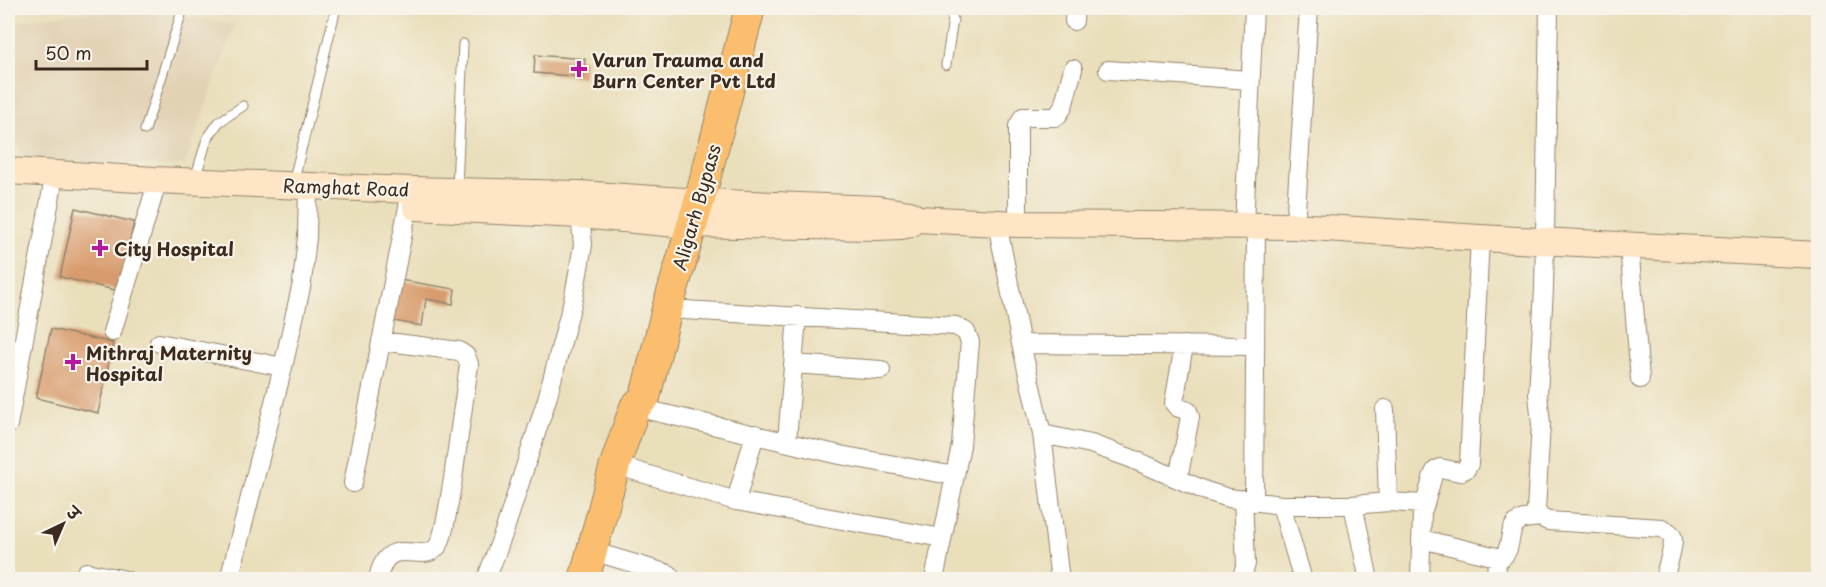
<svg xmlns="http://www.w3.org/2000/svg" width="1826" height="587" viewBox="0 0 1826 587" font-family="'Playpen Sans','Playpen Sans Deva',sans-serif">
<rect width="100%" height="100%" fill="#f7f3e8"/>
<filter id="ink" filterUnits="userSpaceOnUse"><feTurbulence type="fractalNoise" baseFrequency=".0167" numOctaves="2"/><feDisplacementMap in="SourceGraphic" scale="12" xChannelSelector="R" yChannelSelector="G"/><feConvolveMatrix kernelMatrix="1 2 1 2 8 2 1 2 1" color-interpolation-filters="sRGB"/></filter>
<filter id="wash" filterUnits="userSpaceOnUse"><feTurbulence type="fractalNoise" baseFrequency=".008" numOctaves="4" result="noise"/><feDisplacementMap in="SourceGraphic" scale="24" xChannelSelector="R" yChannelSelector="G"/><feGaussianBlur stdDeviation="1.35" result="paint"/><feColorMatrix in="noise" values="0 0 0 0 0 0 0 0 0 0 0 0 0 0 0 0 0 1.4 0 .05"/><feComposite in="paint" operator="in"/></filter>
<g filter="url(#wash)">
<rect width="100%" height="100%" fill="#eadfbb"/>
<path fill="#e2d2b4" d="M 115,8 L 133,8 L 235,24 L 185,165 L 23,161 L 8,115 L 8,22 Z"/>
<g id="blocks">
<path fill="#d89b6d" d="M 535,55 L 585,59 L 584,77 L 534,73 Z
M 75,208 L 134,222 L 119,291 L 60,277 Z
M 400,280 L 455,289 L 453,304 L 426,299 L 422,326 L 393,321 Z
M 51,329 L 113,343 L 98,413 L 36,398 Z"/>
</g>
</g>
<g filter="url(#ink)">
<use href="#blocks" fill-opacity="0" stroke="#92846c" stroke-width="1.5"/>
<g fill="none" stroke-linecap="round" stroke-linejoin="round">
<defs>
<path id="service" d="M 940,8 L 950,13 L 953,19 L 946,65
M 145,130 L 183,8
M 195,179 L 207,139 L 219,122 L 243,106
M 293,183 L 336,8
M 457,188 L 463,44"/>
<path id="minor" d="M 1549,8 L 1544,289 L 1538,394 L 1541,424 L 1536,510 L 1540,517 L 1548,521 L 1662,528 C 1667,531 1672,533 1673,539 C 1674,548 1666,569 1664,580
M 1074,21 L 1075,8
M 1108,70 L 1250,80
M 997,223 L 1021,344 L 1042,434 L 1060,580
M 1018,224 L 1018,126 L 1023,117 L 1055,117 L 1058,115 L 1063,107 L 1073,69
M 1244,226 L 1254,8
M 1295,226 L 1309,8
M 1629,245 L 1640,379
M 667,309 L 956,326 L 966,332 L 970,342 L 961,445 L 934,580
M 112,332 L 154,193
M 159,343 L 283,367
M 1021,344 L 1255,346
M 793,364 L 881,370
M 635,407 L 840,455 L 955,476
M 1385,409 L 1388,502 L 1425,504 L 1422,512 L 1420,580
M 8,425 L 52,189
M 1042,434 L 1091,444 L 1130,458 L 1206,491 L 1229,498 L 1281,505 L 1303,580
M 787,441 L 797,316
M 615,465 L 736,501 L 755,434
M 1178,479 L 1190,417 L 1188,411 L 1177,407 L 1174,403 L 1184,345
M 353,483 L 411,192
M 736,501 L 942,538
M 1254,501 L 1256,226
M 1425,504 L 1433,475 L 1436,470 L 1440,468 L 1460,472 L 1466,469 L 1469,464 L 1480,238
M 1281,505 L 1353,505 L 1369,580
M 1353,505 L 1388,502
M 1421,539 L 1501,558 C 1515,549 1505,527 1521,520 C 1527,518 1534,518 1540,517
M 592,551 L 669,574
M 86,572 L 126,580
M 229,580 L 283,367 L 302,283 L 307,237 L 308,186
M 378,580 C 387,527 427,571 440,542 C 446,527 450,495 453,479 C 458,440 464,402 469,364 L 466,356 L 459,351 L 381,341
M 486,580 L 505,529 L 547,399 L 574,296 L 583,245 L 579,205
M 1241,580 L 1246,564 L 1243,499
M 1496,580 L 1497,558"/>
<path id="secondary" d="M 8,171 L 154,180 L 411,190 L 579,194 L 699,202 L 878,209 L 910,214 L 917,219 L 1018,224 L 1295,226 L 1480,238 L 1818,255
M 416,207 L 580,215 L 677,224 L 877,227 L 901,226 L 910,224"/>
<path id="trunk" d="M 584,580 L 615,465 L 635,407 L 645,397 L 667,309 L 699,202 L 750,8"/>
</defs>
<use href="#service" stroke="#92846c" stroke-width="11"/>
<use href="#minor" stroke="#92846c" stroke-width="20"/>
<use href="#secondary" stroke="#92846c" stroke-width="28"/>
<use href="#trunk" stroke="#92846c" stroke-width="32"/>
<use href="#service" stroke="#fff" stroke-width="9"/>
<use href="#minor" stroke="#fff" stroke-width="18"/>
<use href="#secondary" stroke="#fde5c5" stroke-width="26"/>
<use href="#trunk" stroke="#fbbe6e" stroke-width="30"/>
</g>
</g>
<g fill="#b5179e" stroke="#f7f3e8" stroke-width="2">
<path d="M576 60h6v6h6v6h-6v6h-6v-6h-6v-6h6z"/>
<path d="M97 239h6v6h6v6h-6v6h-6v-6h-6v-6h6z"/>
<path d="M70 353h6v6h6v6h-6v6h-6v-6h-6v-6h6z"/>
</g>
<g text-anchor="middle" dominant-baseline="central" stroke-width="4.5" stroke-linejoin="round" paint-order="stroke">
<g font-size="18" font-weight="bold" fill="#3b2a1e" stroke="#f7f3e8" text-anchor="start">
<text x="592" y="59">Varun Trauma and<tspan x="592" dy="21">Burn Center Pvt Ltd</tspan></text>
<text x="114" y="248">City Hospital</text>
<text x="86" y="352">Mithraj Maternity<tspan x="86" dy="21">Hospital</tspan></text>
</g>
<g font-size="18" fill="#3b2a1e" stroke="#f7f3e8">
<text transform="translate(346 187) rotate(2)">Ramghat Road</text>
<text transform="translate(696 207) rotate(-74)">Aligarh Bypass</text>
</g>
</g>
<rect width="1826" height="587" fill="none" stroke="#f7f3e8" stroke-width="30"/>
<g transform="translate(63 524) rotate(44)" stroke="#f7f3e8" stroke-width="4.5" paint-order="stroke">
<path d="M0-4.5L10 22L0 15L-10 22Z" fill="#3b2a1e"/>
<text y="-9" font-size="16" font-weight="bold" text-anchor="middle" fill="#3b2a1e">उ</text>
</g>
<path d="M36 60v9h111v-9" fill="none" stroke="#3b2a1e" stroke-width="3"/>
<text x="45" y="60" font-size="18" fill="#3b2a1e" stroke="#f7f3e8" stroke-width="4.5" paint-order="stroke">50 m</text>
</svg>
